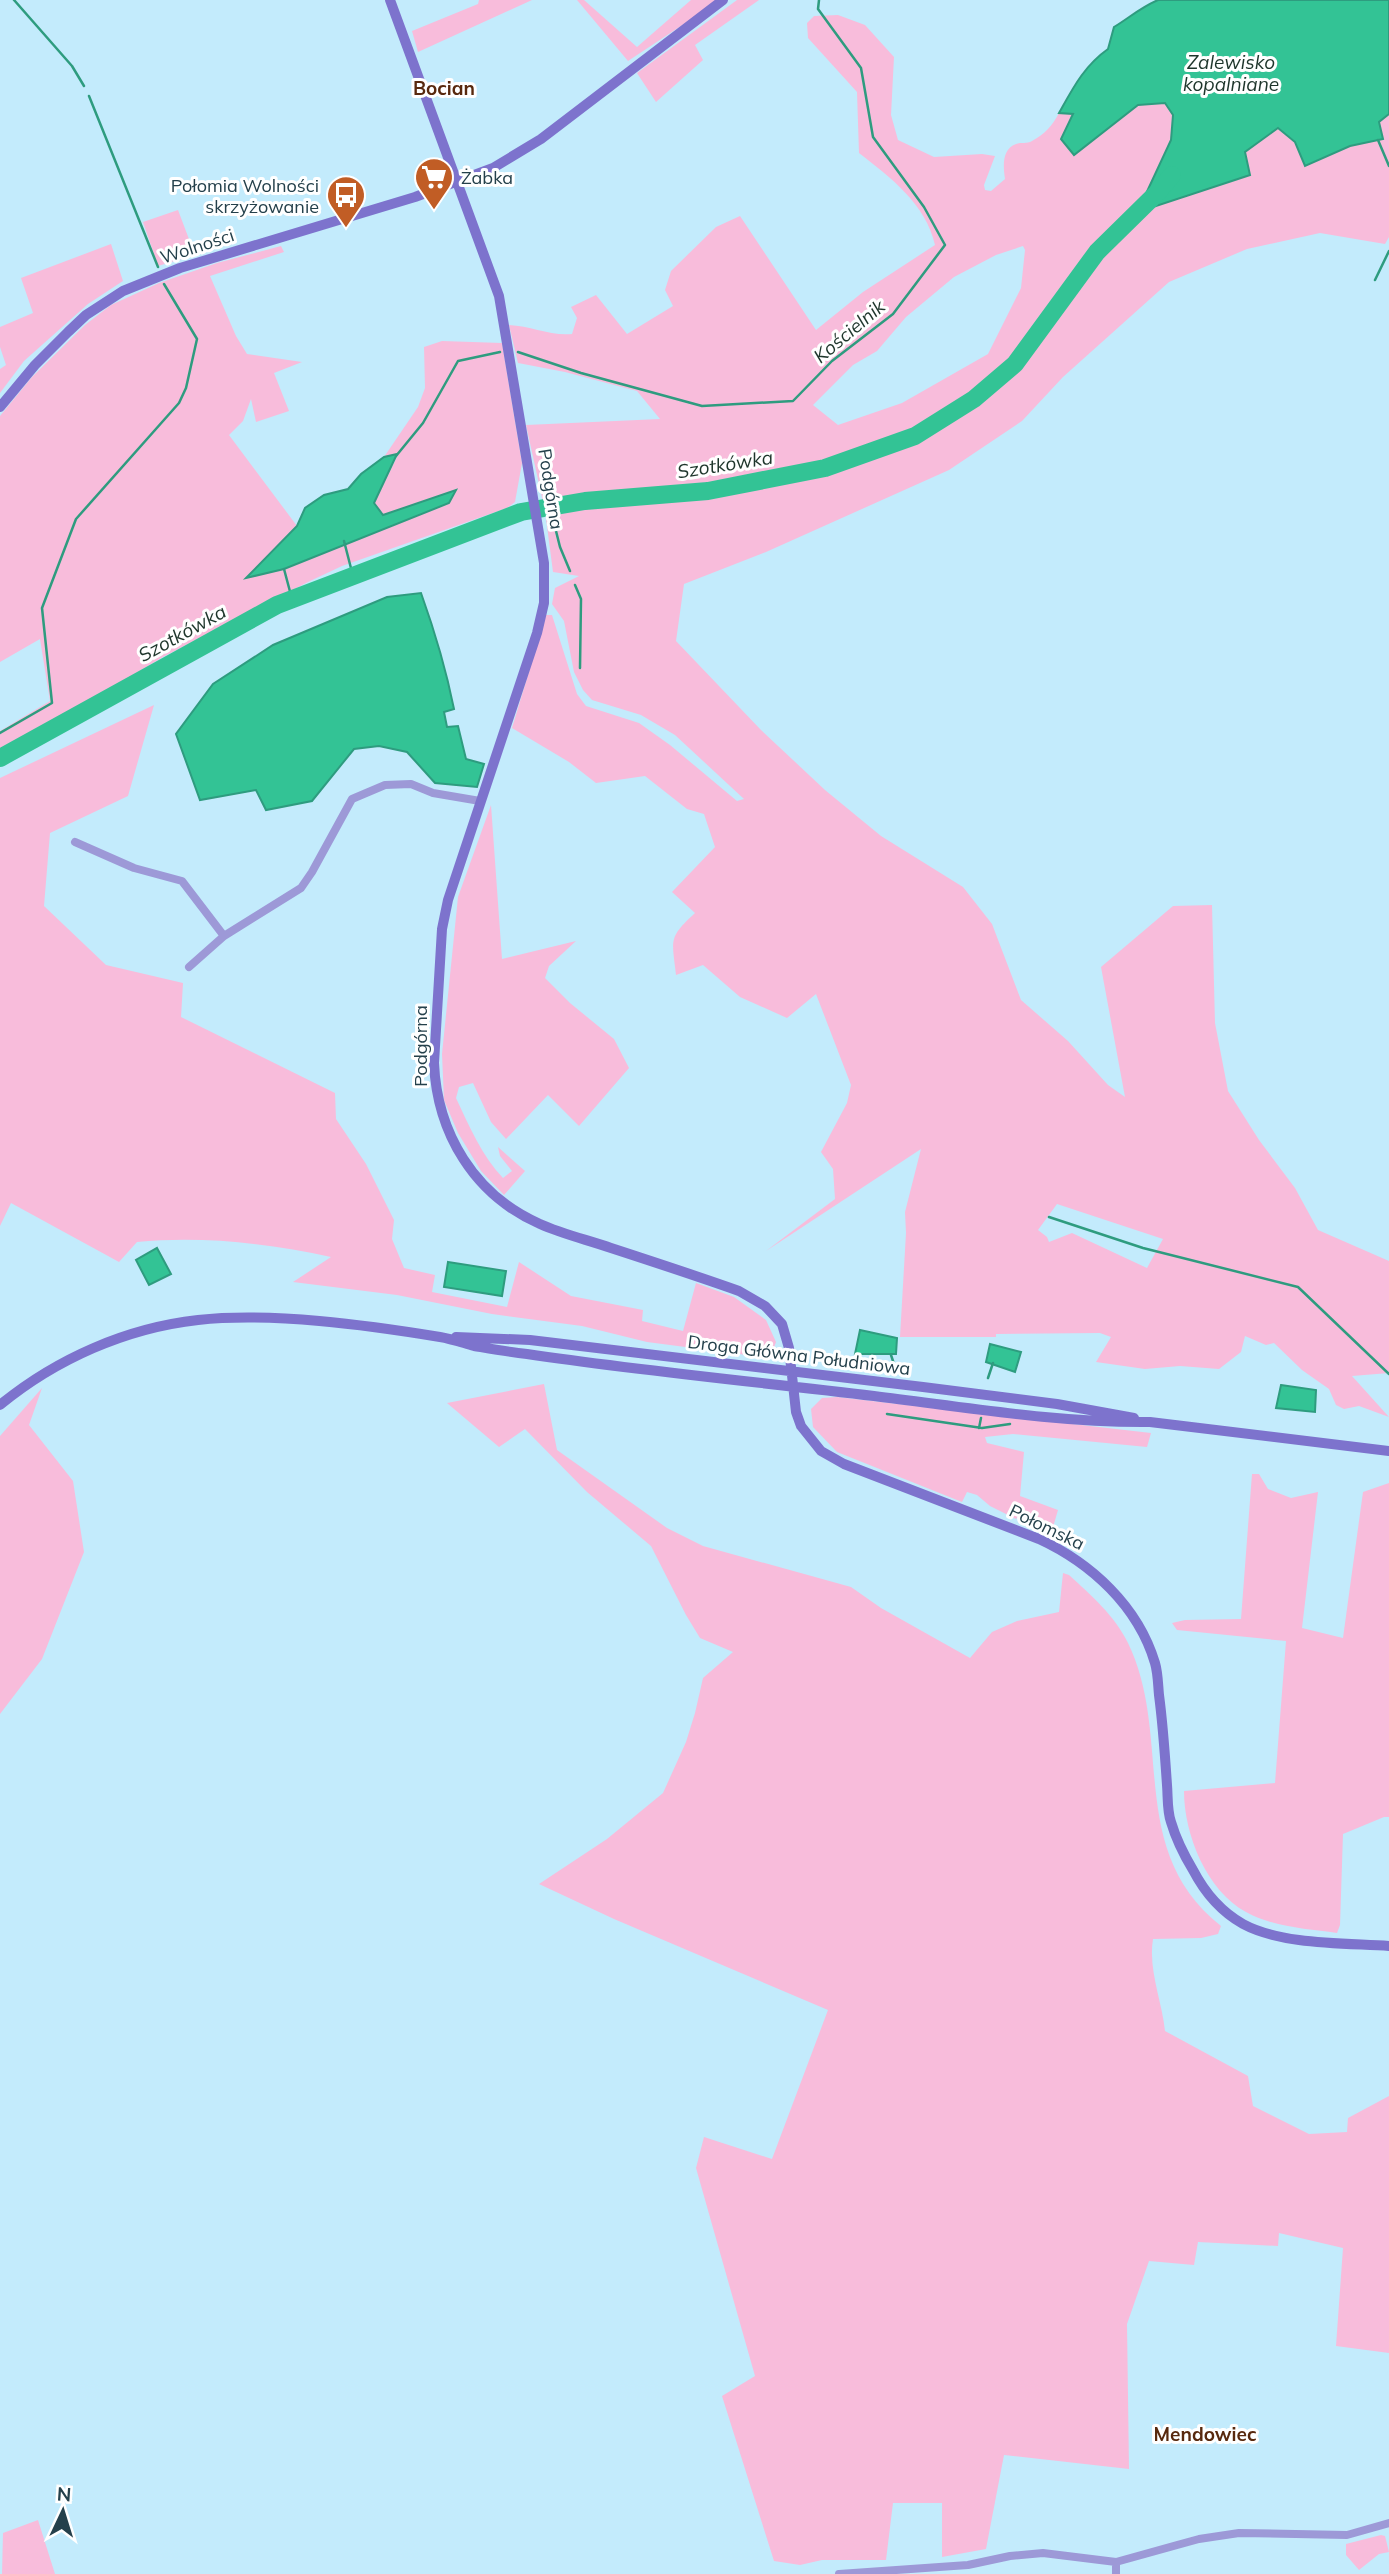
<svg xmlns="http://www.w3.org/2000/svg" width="1389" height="2574" viewBox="0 0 1389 2574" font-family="Mulish,sans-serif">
<rect width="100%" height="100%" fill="#c3ebfc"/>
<path fill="#f8bcdb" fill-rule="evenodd" d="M 479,0 L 532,0 L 418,52 L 412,31 L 478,4 Z
M 577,0 L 584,0 L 637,47 L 691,0 L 716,0 L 699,14 L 628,61 Z
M 737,0 L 759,0 L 695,45 L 703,60 L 656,102 L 637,73 Z
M 838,15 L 865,25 L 894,57 L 891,115 L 898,140 L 934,157 L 982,154 L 995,156 L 984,185 L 985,190 L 991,191 L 1005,179 C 1003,166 1002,149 1016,144 C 1021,142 1027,144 1032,141 C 1045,134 1052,126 1059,113 L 1073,113 L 1074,155 L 1138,105 L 1164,102 L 1173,115 L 1171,140 L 1144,197 L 1158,192 L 1149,208 L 1250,175 L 1245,152 L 1278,128 L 1295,142 L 1305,166 L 1350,146 L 1383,139 L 1379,122 L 1389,114 L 1389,237 L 1385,244 L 1320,233 L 1247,249 L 1169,282 L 1063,377 L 1022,421 L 949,470 L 766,552 L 684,584 L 676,641 L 761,730 L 825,790 L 881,836 L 963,887 L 992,924 L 1021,1000 L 1068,1041 L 1108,1085 L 1125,1097 L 1101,967 L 1173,906 L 1212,905 L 1215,1023 L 1228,1091 L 1259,1140 L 1295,1188 L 1318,1230 L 1389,1261 L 1389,1373 L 1352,1376 L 1389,1417 L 1359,1406 L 1344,1409 L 1336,1405 L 1329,1389 L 1302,1370 L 1274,1343 L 1266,1345 L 1245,1336 L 1241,1352 L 1219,1369 L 1180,1366 L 1145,1369 L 1096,1362 L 1111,1337 L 1100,1333 L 996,1334 L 996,1337 L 900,1337 L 906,1233 L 905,1212 L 921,1149 L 766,1251 L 835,1199 L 833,1169 L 821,1152 L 847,1103 L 851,1085 L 816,994 L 787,1018 L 740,997 L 703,965 L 676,975 C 672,939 668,938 695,913 L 672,892 L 715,847 L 704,814 L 687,809 L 645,776 L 596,783 L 569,762 L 512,728 L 546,615 L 552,615 L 577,694 L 586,706 L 639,723 L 670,745 L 737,801 L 744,799 L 675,735 L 641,715 L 592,700 L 583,690 L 574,672 L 564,621 L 552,604 L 555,588 L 579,576 L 553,572 L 545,511 L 526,425 L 660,419 L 637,391 L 565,372 L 518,363 L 509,325 C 531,326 550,336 572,334 L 577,318 L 571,307 L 596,295 L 627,334 L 673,306 L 665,290 L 671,271 L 716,227 L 740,216 L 816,330 L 863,292 L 935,245 C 926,204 890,177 859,153 L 857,92 L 808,38 L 807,23 L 814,16 ZM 1023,246 L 1025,250 L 1021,288 L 988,354 L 902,403 L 838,425 L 813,405 L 853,365 L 877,351 L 906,317 L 954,277 L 996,255 ZM 1057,1204 L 1163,1239 L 1147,1268 L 1072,1233 L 1049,1242 L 1047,1237 L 1038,1230 Z
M 178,210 L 195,255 L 158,266 L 143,222 Z
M 111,244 L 123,281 L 88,304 L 24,361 L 0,393 L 0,369 L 6,365 L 0,347 L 0,327 L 33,313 L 21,278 Z
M 281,246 L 284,252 L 210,276 L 236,336 L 247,354 L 302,362 L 274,373 L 289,411 L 256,422 L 251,399 L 243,421 L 229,435 L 297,526 L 247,577 L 284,569 L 449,503 L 383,515 L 374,503 L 398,455 L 384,457 L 418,407 L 425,388 L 424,347 L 442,341 L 502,343 L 522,463 L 515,502 L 507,508 L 342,566 L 308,582 L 163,657 L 0,755 L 0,731 L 50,701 L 40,639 L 0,662 L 0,416 L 32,377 L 85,325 L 111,305 L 159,283 L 217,263 Z
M 154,705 L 128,796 L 50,833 L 44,906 L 106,965 L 183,983 L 181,1017 L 335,1093 L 336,1119 L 366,1164 L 394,1220 L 392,1239 L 404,1268 L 435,1275 L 432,1292 L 507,1307 L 519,1262 L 571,1296 L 643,1310 L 642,1321 L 683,1331 L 696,1283 L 734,1297 L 766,1320 L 776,1342 L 770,1358 L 647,1342 L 582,1326 L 492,1314 L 397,1295 L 293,1282 L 331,1257 C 268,1243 201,1236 137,1242 L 119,1262 L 11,1203 L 0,1226 L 0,778 Z
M 491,805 L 502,959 L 576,941 L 549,966 L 545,978 L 570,1003 L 614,1039 L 629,1068 L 579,1126 L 548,1095 L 506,1139 L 491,1122 L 473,1083 L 459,1087 L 456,1098 C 469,1126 482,1156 503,1178 L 512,1171 L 500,1156 L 498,1147 L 525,1171 L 504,1195 L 481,1171 L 458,1133 L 444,1100 L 442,1054 L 458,897 Z
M 544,1384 L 557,1450 L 667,1528 L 703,1546 L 851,1587 L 881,1608 L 970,1658 L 992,1632 L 1017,1621 L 1059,1612 L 1063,1573 L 1069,1575 C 1091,1595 1115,1616 1128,1643 C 1174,1738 1125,1850 1221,1926 L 1218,1934 L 1201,1938 L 1153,1939 C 1148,1970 1162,2001 1165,2031 L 1248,2076 L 1253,2106 L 1309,2134 L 1347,2132 L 1348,2118 L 1389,2096 L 1389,2353 L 1336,2346 L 1343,2248 L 1279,2233 L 1278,2246 L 1198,2242 L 1194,2265 L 1149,2261 L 1127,2324 L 1129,2469 L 1004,2455 L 986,2549 L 942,2557 L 942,2503 L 893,2503 L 886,2560 L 822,2560 L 800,2565 L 774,2561 L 722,2396 L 755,2376 L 696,2168 L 704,2137 L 772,2159 L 828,2010 L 614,1919 L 539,1884 L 607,1839 L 663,1793 L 686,1742 L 695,1713 L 703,1678 L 733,1652 L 700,1638 L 686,1615 L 651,1546 L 587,1492 L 525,1429 L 499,1447 L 447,1403 Z
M 42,1388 L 29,1425 L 73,1481 L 84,1552 L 42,1659 L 0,1714 L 0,1436 Z
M 837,1397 L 1151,1433 L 1147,1447 L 1013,1434 L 985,1437 L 987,1443 L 1024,1452 L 1020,1496 L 1058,1510 L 1051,1534 L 1030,1524 L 1030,1513 L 1022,1512 L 1016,1519 L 990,1506 L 977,1495 L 967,1492 L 962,1502 L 837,1452 L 813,1427 L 811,1409 L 822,1398 Z
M 1252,1474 L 1259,1474 L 1268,1489 L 1291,1498 L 1318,1492 L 1302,1628 L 1343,1638 L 1363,1492 L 1389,1483 L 1389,1817 L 1384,1817 L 1343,1834 L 1340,1925 L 1337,1933 C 1307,1929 1273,1927 1246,1912 C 1207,1891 1184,1835 1184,1791 L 1275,1783 L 1286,1641 L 1177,1630 L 1172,1623 L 1185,1620 L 1241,1619 Z
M 38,2520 L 55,2574 L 2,2574 L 3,2533 Z
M 1381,2535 L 1385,2536 L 1389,2552 L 1379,2554 L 1359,2570 L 1346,2555 L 1346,2544 Z"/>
<path fill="#33c395" stroke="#2e9c7f" stroke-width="2" d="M 1158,0 L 1389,0 L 1389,114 L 1379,122 L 1383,139 L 1350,146 L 1305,166 L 1295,142 L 1278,128 L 1245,152 L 1250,175 L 1147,209 L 1157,193 L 1144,198 L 1171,140 L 1173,115 L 1165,103 L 1138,105 L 1074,155 L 1061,139 L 1073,114 L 1059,113 C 1073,88 1084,66 1108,49 L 1114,27 C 1129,18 1141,7 1158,0 Z
M 397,454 L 374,503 L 383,515 L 456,490 L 449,503 L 284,569 L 246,578 L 297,526 L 305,508 L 324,495 L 348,489 L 361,474 L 384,457 Z
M 421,593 C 435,632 446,669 454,709 L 444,712 L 447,727 L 458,726 L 466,759 L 484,764 L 477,787 L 435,783 L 407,752 L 379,746 L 354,749 L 312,801 L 266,810 L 256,790 L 200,800 L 176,734 L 213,684 L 273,645 L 387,597 Z
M 157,1248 L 171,1274 L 149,1285 L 136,1260 Z
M 448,1262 L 506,1271 L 502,1296 L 444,1287 Z
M 860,1330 L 897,1338 L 896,1354 L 855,1354 Z
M 990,1344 L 1021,1352 L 1015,1372 L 986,1362 Z
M 1281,1385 L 1316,1390 L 1315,1412 L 1276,1408 Z"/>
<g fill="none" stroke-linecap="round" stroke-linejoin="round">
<path stroke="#2e9c7f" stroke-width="2.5" d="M 14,0 L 72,66 L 84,86
M 89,96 L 158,267
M 1378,140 L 1389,166
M 1375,280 L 1389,251
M 518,352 L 581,373 L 702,406 L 793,401 L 832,361 L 893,314 L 945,245 L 924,207 L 873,137 L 861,68 L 818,9 L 819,0
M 396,456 L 423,423 L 458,361 L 500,352
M 550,507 L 560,547 L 570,571
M 344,541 L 353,576
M 284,569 L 292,599
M 575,585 L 581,599 L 580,668
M 0,733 L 52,703 L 42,608 L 76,519 L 179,403 L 186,388 L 197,339 L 164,284
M 1049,1217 L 1143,1248 L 1298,1287 L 1389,1374
M 891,1355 L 895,1367
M 988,1378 L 993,1363
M 887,1414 L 982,1428 L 1010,1424
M 979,1428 L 981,1418"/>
<path stroke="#33c395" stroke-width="18" d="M 0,758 L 277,605 L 521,512 L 585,501 L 708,491 L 825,468 L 915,436 L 974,399 L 1015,364 L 1097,252 L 1158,192 L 1172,175"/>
<path stroke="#9d99d7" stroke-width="8" d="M 75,842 L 134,868 L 182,881 L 224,936
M 189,967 L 224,936 L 301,888 L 312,872 L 352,799 L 385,785 L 411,784 L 433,793 L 480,801
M 1116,2562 L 1116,2574
M 839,2574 L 968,2565 L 1010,2556 L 1043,2553 L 1116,2562 L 1199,2539 L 1239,2533 L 1347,2535 L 1389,2523"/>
<path stroke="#7d73cd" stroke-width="10" d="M 390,0 L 499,296 L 544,563 L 544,603 L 537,633 L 448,900 L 442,929 L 434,1063 C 437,1133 474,1195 540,1224 C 562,1234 588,1240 611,1248 C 654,1262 697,1276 739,1291 L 765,1306 L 782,1324 L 789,1348 L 796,1412 L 801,1426 L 821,1451 L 844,1464 L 1039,1539 C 1091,1563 1138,1606 1155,1663 C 1158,1673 1158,1685 1159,1695 C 1163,1725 1165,1755 1167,1785 C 1168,1797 1167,1811 1171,1822 C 1176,1839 1184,1855 1193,1870 C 1205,1893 1220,1911 1243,1924 C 1282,1945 1345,1943 1389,1946
M 0,407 L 35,365 L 68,332 L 86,315 L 123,291 L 180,268 L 415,197 L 493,168 L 541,139 L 723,0
M 456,1337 L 530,1340 L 923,1387 L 1057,1404 L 1134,1418
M 0,1405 C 56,1359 126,1328 198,1320 C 272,1312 367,1325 440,1337 C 452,1339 463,1343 474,1346 C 492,1349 509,1352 527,1354 C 642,1371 758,1382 874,1396 C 965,1407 1058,1423 1150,1422 L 1389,1451"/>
</g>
<defs>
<symbol id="supermarket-pin" viewBox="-11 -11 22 30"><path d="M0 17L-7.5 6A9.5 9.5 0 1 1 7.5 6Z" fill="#c15d25" stroke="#fff"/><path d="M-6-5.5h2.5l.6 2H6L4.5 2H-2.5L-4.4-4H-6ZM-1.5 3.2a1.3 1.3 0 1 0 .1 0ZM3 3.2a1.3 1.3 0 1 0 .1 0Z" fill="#fff"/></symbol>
<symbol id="bus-pin" viewBox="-11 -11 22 30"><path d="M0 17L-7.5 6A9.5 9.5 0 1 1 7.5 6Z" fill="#c15d25" stroke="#fff"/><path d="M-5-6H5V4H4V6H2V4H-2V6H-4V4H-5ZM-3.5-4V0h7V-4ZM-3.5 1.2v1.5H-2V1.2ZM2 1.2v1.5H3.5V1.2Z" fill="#fff"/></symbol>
</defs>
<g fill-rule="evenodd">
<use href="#supermarket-pin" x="412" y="155" width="44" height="60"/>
<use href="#bus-pin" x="324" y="173" width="44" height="60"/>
</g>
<g text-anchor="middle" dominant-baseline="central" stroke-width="6" stroke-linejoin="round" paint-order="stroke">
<g font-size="18" fill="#24404b" stroke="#fff" text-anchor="start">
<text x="461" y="177">Żabka</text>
<text x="319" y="185" text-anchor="end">Połomia Wolności<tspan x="319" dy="21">skrzyżowanie</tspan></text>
</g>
<g font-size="18" fill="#24404b" stroke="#fff">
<text transform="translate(197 246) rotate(-18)">Wolności</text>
<text transform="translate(551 489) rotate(81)">Podgórna</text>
<text transform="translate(420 1046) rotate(-90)">Podgórna</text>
<text transform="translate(799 1355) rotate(7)">Droga Główna Południowa</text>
<text transform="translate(1047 1527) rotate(26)">Połomska</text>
</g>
<g font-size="19" font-style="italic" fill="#1e352b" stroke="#fff">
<text x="1231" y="62">Zalewisko<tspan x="1231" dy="22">kopalniane</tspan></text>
<text transform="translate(849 331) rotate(-40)">Kościelnik</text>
<text transform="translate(725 464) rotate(-9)">Szotkówka</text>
<text transform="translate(182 633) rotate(-29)">Szotkówka</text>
</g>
<g font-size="19" font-weight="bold" fill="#58290e" stroke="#fff">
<text x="444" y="88">Bocian</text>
<text x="1205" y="2434">Mendowiec</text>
</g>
</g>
<g transform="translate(63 2511) rotate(4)" stroke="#ffffff" stroke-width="5" paint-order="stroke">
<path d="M0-5L12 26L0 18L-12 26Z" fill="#24404b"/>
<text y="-10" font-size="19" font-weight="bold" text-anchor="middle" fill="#24404b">N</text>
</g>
</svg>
